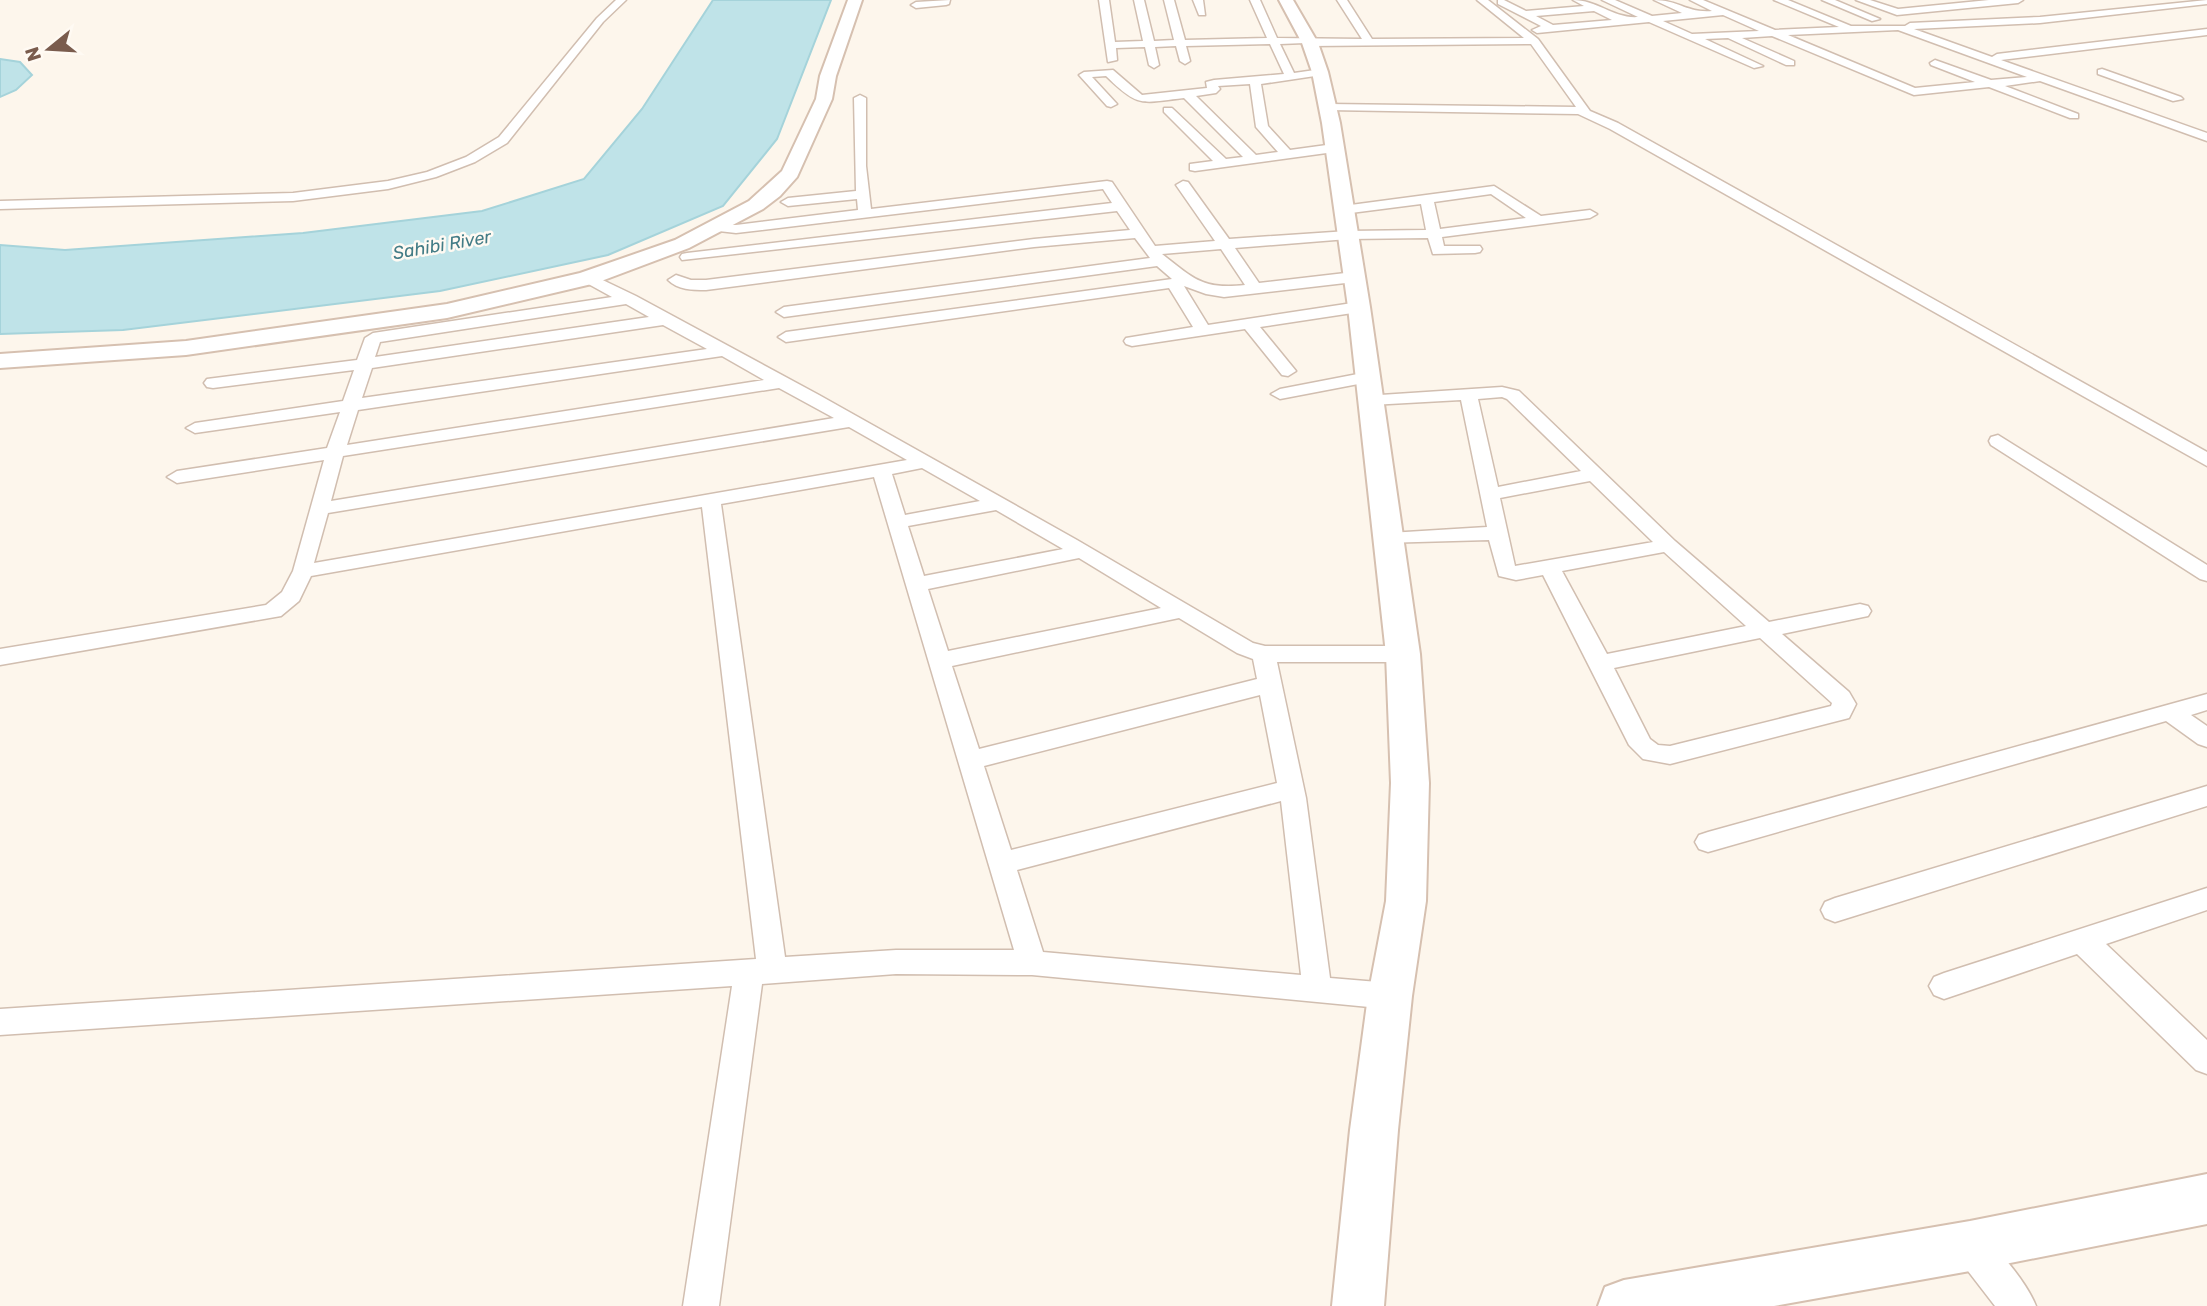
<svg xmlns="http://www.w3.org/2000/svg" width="2207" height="1306" viewBox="0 0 2207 1306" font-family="Rubik,sans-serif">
<rect width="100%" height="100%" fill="#fdf6ec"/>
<path fill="#bfe3e8" stroke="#a5d3da" stroke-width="2" d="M 713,0 L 831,0 L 777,139 L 723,206 L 608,255 L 440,291 L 123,330 L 0,334 L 0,245 L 65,250 L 303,233 L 482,211 L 584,179 L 642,109 Z
M 0,59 L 20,62 L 32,75 L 16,90 L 0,97 Z"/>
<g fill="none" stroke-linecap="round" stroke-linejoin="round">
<defs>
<path id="street" d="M 616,0 L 626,0 L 603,22 L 507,143 L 475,162 L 436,177 L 388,189 L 293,201 L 0,209 L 0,201 L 293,193 L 388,181 L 427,172 L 466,157 L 499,137 L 597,18 Z
M 950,0 L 949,4 L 946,5 L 916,8 L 911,5 L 916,2 Z
M 1099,0 L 1109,0 L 1115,42 L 1143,41 L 1134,0 L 1144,0 L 1154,41 L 1174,40 L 1164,0 L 1174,0 L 1185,40 L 1267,38 L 1250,0 L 1260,0 L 1277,38 L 1362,39 L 1337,0 L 1347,0 L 1372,39 L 1524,38 L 1477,0 L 1488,0 L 1538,39 L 1590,111 L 1618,123 L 2207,452 L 2207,466 L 1610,129 L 1578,114 L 1328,110 L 1322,107 L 1328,104 L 1576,107 L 1531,44 L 1310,46 L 1305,43 L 1280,44 L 1294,73 L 1315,70 L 1320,73 L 1315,76 L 1261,84 L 1268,126 L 1290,150 L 1334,144 L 1340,148 L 1334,152 L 1195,171 L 1190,170 L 1190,164 L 1213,161 L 1164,112 L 1164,108 L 1172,108 L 1226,159 L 1243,157 L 1184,98 C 1140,103 1139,108 1106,76 L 1092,77 L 1117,104 L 1111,107 L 1107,106 L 1079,75 L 1084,72 L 1113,70 L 1142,95 L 1207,88 L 1206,82 L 1214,80 L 1284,74 L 1270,44 L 1186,46 L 1190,61 L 1185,64 L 1180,61 L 1176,46 L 1155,47 L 1159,65 L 1154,68 L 1149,65 L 1145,47 L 1116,48 L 1117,60 L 1108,62 ZM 1250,84 L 1256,127 L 1278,152 L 1256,155 L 1196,96 L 1216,93 L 1220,89 L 1218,86 Z
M 1193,0 L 1203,0 L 1205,15 L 1199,15 Z
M 1498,0 L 1504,0 L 1526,11 L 1584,6 L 1573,0 C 1597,0 1615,19 1638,17 L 1602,0 L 1615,0 L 1652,16 L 1682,13 L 1654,0 C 1679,0 1686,13 1712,11 L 1690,0 L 1703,0 L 1775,30 L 1839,27 L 1774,0 L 1788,0 L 1851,26 L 1905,26 L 1910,23 L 2040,17 L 2207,0 L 2207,4 L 2040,23 L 1914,29 L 1992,57 L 1997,54 L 2207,29 L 2207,35 L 2001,60 L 2207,133 L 2207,141 L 2040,81 L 2005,86 L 2078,114 L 2078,118 L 2070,118 L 1989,87 L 1914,95 L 1772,36 L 1742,38 L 1794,61 L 1794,65 L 1786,65 L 1728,38 L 1705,39 L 1763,66 L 1754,68 L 1649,22 L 1537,33 L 1532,30 L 1541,26 L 1498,4 ZM 1594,11 L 1612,20 L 1553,25 L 1536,16 ZM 1723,15 L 1759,31 L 1692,34 L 1663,21 ZM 1898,30 L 2027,77 L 1991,80 L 1935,60 L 1930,63 L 1931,65 L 1975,82 L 1915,88 L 1788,35 Z
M 1822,0 L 1835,0 L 1880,19 L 1872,21 Z
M 1856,0 L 1870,0 L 1898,9 L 1989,0 L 2023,0 L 2018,3 L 1897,15 Z
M 2102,69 L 2181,97 L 2183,99 L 2173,101 L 2098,74 L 2098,70 Z
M 860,95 L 866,98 L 866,166 L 871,209 L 1107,181 L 1112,182 L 1155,246 L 1215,241 L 1176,185 L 1183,181 L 1188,182 L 1229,239 L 1348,231 L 1426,230 L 1421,204 L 1343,214 L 1336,210 L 1343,206 L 1494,186 L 1541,216 L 1590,210 L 1597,214 L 1590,218 L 1442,237 L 1444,246 L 1480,246 L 1482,249 L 1480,252 L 1475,253 L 1433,254 L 1428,238 L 1348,239 L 1235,248 L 1259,283 L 1354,272 L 1362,277 L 1354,282 L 1224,297 L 1206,294 L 1184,286 L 1208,325 L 1359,302 L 1365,304 L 1367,307 L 1359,312 L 1260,327 L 1296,371 L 1288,376 L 1282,375 L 1245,329 L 1132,346 L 1126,344 L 1124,341 L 1126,338 L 1193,327 L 1169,288 L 786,342 L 778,337 L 786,332 L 1172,279 L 1157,266 L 784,317 L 776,312 L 784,307 L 1150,258 L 1135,238 L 1034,247 L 706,290 C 692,290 678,290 668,280 L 676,275 L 691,280 L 706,280 L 1034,239 L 1130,230 L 1117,211 L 682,260 L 680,257 L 682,254 L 687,253 L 1112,203 L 1103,189 L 736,233 L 710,230 L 710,224 L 736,225 L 858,210 L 857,199 L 788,206 L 781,202 L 788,198 L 856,191 L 854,98 ZM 1491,194 L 1526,218 L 1440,229 L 1434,202 ZM 1221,249 L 1245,285 C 1202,290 1193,278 1162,254 Z
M 588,273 L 636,296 L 819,395 L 1077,540 L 1253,643 L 1265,646 L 1403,646 L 1411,649 L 1414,654 L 1411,659 L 1403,662 L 1277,662 L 1306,798 L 1330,978 L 1390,983 L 1401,987 L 1405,996 L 1401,1005 L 1390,1009 L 1032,975 L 896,974 L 762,984 L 719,1306 L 683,1306 L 732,986 L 0,1035 L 0,1009 L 756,959 L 702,507 L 311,576 L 299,601 L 281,616 L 0,665 L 0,649 L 266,605 L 282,592 L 293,571 L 324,460 L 177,483 L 167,477 L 177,471 L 327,448 L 340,412 L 195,433 L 186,428 L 195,423 L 343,401 L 354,370 L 213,388 L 207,387 L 204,383 L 207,379 L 357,360 L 365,338 L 373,333 L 612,297 L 583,281 L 580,278 L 583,275 ZM 626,304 L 649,317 L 375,357 L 380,342 ZM 663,325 L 707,349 L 362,398 L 372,368 ZM 722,356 L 764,380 L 347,445 L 358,410 ZM 779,388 L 834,418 L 331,501 L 343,456 ZM 849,427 L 907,460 L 314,563 L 328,513 ZM 922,468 L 980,501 L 905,515 L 892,474 ZM 874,477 L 1014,950 L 896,950 L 785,957 L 721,504 ZM 996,510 L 1063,549 L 924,576 L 908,526 ZM 1079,558 L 1161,608 L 948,651 L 928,589 ZM 1179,618 L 1237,653 L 1253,659 L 1257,679 L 979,749 L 952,666 ZM 1260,695 L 1277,783 L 1011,850 L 984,766 ZM 1281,801 L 1301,975 L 1043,952 L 1017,870 Z
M 1368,372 L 1377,377 L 1374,381 L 1280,399 L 1271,394 L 1280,389 Z
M 1502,387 L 1519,391 L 1675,541 L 1769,622 L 1860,604 L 1868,606 L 1871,611 L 1868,616 L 1782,634 L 1849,692 L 1856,704 L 1849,718 L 1670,764 L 1643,759 L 1629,745 L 1543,575 L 1516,580 L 1499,576 L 1489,540 L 1382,543 L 1379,539 L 1382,535 L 1389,533 L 1487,527 L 1461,400 L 1371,405 L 1365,404 L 1362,400 L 1365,396 ZM 1502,397 L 1507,399 L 1581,471 L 1498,487 L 1478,399 ZM 1590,481 L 1653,542 L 1515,566 L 1500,498 ZM 1664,552 L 1746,626 L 1607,654 L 1562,571 ZM 1760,638 L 1832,703 L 1831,706 L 1670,746 L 1658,745 L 1650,739 L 1614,668 Z
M 1998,435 L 2207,565 L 2207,581 L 2200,579 L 1991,445 L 1989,441 L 1991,437 Z
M 2207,694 L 2207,710 L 2191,715 L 2207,726 L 2207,747 L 2198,744 L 2166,721 L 1708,852 L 1699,849 L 1695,842 L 1699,835 L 1708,832 Z
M 2207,786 L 2207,806 L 1835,922 L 1825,918 L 1821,910 L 1825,902 L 1835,898 Z
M 2207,888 L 2207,910 L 2106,944 L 2207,1040 L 2207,1074 L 2196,1070 L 2077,954 L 1944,999 L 1934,995 L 1929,986 L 1934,977 L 1944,973 Z
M 1970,1229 C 1992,1238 2027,1283 2036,1306 L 1995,1306 L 1958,1258 L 1953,1246 L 1958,1234 Z"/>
<path id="secondary" d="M 848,0 L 862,0 L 836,76 L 832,99 L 797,177 L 780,196 L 763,209 L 689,248 L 596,283 L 447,318 L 186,355 L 0,368 L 0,354 L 186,341 L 447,304 L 580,273 L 675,240 L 749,201 L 782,171 L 816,99 L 820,76 Z
M 1279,0 L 1293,0 L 1318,43 L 1328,72 L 1340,123 L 1370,307 L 1420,654 L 1429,783 L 1426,901 L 1412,996 L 1398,1130 L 1384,1306 L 1332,1306 L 1350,1130 L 1368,996 L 1386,901 L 1391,783 L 1386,654 L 1348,307 L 1322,123 L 1312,72 L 1302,43 Z
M 2207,1174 L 2207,1224 L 1970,1271 L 1774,1306 L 1598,1306 L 1605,1287 L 1624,1280 L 1970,1221 Z"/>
</defs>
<use href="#street" stroke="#d1beb0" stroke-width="3"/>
<use href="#secondary" stroke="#d6c0b0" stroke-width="4"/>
<use href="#street" fill="#fff" fill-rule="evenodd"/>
<use href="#secondary" fill="#fff" fill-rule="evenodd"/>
</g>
<g text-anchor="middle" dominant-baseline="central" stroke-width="5" stroke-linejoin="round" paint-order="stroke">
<g font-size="18" font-style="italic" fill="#437c86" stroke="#fffaf3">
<text transform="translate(442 245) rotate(-10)">Sahibi River</text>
</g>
</g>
<g transform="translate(49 49) rotate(252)" stroke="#fffaf3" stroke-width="5" paint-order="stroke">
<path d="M0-5L12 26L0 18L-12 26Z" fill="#7a5c4d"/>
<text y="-10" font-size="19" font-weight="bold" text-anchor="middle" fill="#7a5c4d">N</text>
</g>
</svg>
